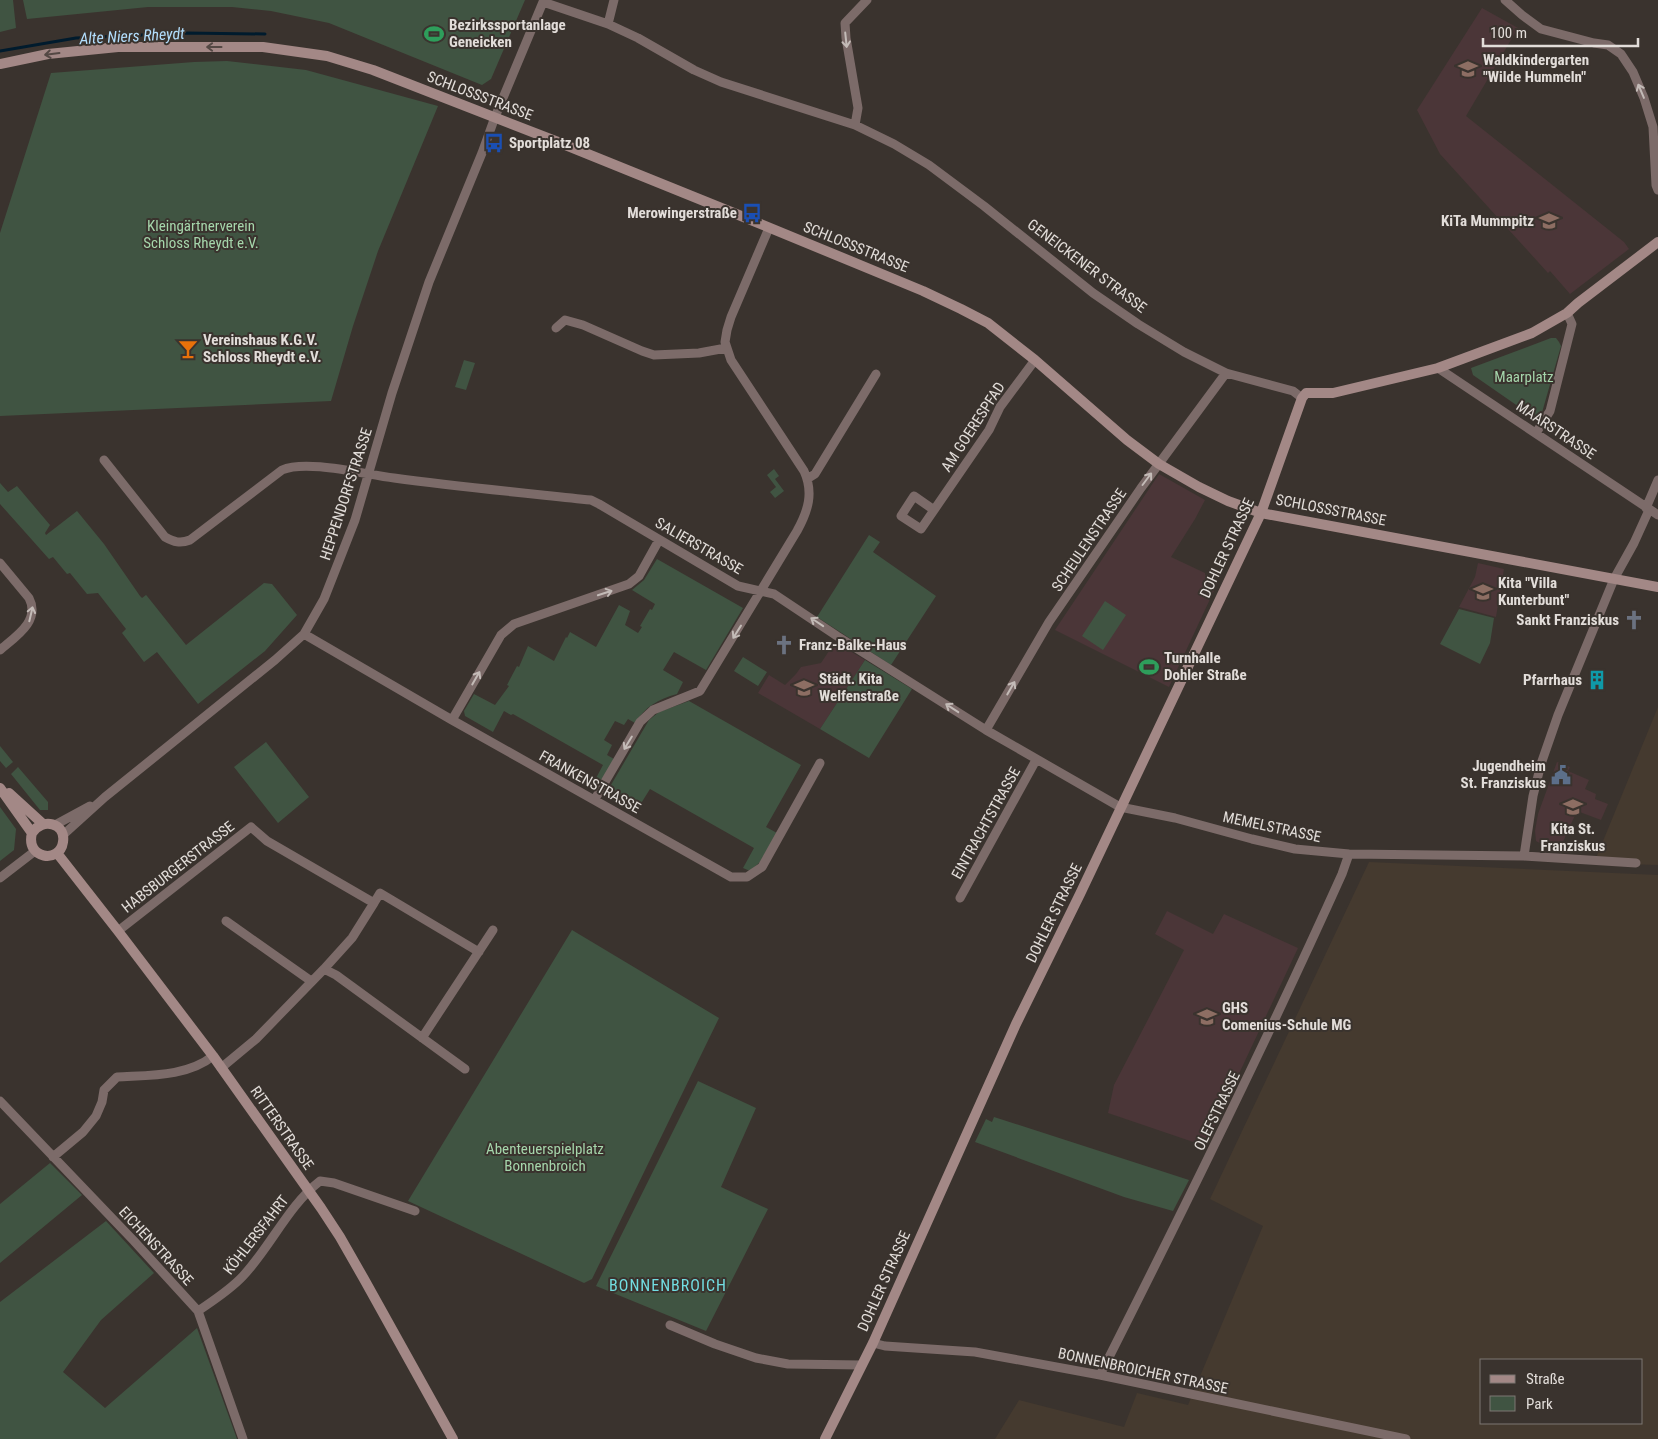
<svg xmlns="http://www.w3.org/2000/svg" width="1658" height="1439" viewBox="0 0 1658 1439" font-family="'Roboto Condensed',sans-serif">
<rect width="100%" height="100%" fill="#3a332e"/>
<path fill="#453a2f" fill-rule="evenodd" d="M 1658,707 L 1658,865 L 1594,863 Z
M 1369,862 L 1658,875 L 1658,1439 L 995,1439 L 1019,1400 L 1124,1427 L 1137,1393 L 1188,1405 L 1263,1226 L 1210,1199 ZM 1482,1360 L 1642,1360 L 1642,1423 L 1482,1423 Z"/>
<path fill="#4b3638" d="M 1482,8 L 1518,28 L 1466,116 L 1624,242 L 1629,249 L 1570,294 L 1550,271 L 1548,273 L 1440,154 L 1417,110 Z
M 1159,474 L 1205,500 L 1195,519 L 1171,557 L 1205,573 L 1205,575 L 1218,582 L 1169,687 L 1055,630 Z
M 1478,563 L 1504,569 L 1496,617 L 1459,607 L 1475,577 Z
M 835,642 L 865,660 L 820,729 L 758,693 L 769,675 L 785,685 L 796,674 L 801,667 L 821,663 Z
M 1557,762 L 1570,767 L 1568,771 L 1589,780 L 1585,789 L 1596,794 L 1595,799 L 1608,804 L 1601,820 L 1577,811 L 1561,846 L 1547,847 L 1536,841 L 1535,831 L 1538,814 Z
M 1167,911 L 1213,934 L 1224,914 L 1298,948 L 1205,1146 L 1108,1113 L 1114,1085 L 1184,950 L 1155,934 Z"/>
<path fill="#405442" d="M 0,0 L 13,0 L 16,28 L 0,32 Z
M 23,0 L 525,0 L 491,79 L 482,85 L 329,23 L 271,11 L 232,7 L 148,7 L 27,19 Z
M 227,61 L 306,70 L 438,106 L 378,251 L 353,326 L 331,401 L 0,416 L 0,233 L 51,73 L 194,62 Z
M 1551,338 L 1556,338 L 1559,342 L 1561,346 L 1541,416 L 1535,418 L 1473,375 L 1471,368 Z
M 464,360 L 475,363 L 466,390 L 455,387 Z
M 774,469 L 779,476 L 775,479 L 784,491 L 775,498 L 770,492 L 776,487 L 767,475 Z
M 0,483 L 8,492 L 17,486 L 50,525 L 45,533 L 46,535 L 77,511 L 104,544 L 140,596 L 142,598 L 146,595 L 147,596 L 186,645 L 264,583 L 272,584 L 297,615 L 265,651 L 198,704 L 157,652 L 144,662 L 122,633 L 126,629 L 98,593 L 87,594 L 70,573 L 67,574 L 53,557 L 49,559 L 0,504 Z
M 869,535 L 880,542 L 873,552 L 936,596 L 891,665 L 817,617 Z
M 657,559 L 743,608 L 706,670 L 674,652 L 663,670 L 683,682 L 677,694 C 658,699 645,707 635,723 L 628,719 L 624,725 L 615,721 L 604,740 L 612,745 L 607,755 L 614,759 L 599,786 L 595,780 L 603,765 L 513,714 L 511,715 L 504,711 L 493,732 L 465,716 L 464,711 L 474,694 L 495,705 L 509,686 L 507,685 L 517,666 L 519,667 L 528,646 L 554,661 L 566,637 L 567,638 L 570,632 L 596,647 L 619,605 L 630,611 L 625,625 L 638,633 L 642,627 L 640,626 L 650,609 L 652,610 L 655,604 L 632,590 L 644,580 Z
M 1105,601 L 1126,615 L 1103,650 L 1082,636 Z
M 1459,609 L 1494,618 L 1490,643 L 1480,664 L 1440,644 Z
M 743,657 L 767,672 L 758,686 L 734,671 Z
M 865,660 L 912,689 L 869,758 L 820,729 Z
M 689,701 L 801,765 L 766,827 L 777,833 L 760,862 L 750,871 L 743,868 L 754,848 L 650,789 L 635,813 L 608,797 L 607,793 L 608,790 L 649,720 L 659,712 Z
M 266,742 L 309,797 L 278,823 L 234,767 Z
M 0,746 L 13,762 L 6,768 L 0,761 Z
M 18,767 L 48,802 L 48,810 L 40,810 L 11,774 Z
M 0,807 L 16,829 L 14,850 L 0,861 Z
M 572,930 L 719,1018 L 592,1279 L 584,1283 L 408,1201 Z
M 698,1081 L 756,1108 L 721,1187 L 768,1209 L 706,1331 L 596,1286 Z
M 994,1117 L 1189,1180 L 1173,1211 L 1124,1197 L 975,1142 L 986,1119 L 992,1122 Z
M 50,1163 L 82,1195 L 0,1263 L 0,1204 Z
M 106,1221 L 154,1273 L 101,1320 L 63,1372 L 105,1408 L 197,1328 L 237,1439 L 0,1439 L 0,1302 Z"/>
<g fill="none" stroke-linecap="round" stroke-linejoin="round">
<path stroke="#001b2d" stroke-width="3" d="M 0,51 L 76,38 L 186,33 L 265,34"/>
<path stroke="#7c6b69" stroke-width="9" d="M 1505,0 L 1522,15 L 1541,29 L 1594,43 L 1608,45 L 1621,54 L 1633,72 L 1644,98 L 1653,127 L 1656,185 L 1658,190
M 608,24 L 614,0
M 855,125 L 858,108 L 846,38 L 845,23 L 867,0
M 556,328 L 565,320 L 583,325 L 642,351 L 654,355 L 699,353 L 726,348
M 1438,368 L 1658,515
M 1536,433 L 1550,411 L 1572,324 L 1567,313
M 104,460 L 165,537 C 174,542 180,544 190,540 L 282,470 C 307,459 366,475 394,478 C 460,487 525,493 591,500 L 599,504 L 738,586 L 774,594 L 837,636 L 986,730 L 1120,807 L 1175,818 L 1252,839 L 1295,849 L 1349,854 L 1524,856 L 1636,863
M 807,479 L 815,474 L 876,374
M 1646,508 L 1658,480
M 934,510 L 914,496 L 901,516 L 921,529 L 989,430 L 1000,407 L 1035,360
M 0,563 L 29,598 C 41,621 15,637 0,650
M 304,634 L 452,720 L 731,877 L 747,877 L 762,867 L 820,763
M 452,720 L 501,635 L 514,624 L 629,584 L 639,576 L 659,540
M 986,730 L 1049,622 L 1141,488 L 1226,373
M 595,799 L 640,722 L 653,710 L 700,691 L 797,531 C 808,511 814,493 804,471 L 731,360 L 725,342 L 727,330 L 731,317 L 769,228
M 55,825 L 90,806
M 63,835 L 105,797 L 275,660 L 304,634 L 324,599 L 355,520 L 392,393 L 429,282 L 482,153 L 495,117 L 543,2 L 608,24 L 638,38 L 694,70 L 721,82 L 855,125 L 894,144 L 929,165 L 984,206 L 1093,293 L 1138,324 L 1184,352 L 1226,373 L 1293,391 L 1302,398
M 1524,856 L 1533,796 L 1541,764 L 1558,715 L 1614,579 L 1634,543 L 1649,510
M 0,878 L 35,851
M 960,898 L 1036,760
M 374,903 L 380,893 L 479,952
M 226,921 L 311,981
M 118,931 L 251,827 L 267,841 L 374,903 L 352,938 L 324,969 L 256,1039 L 221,1068
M 324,969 L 336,975 L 465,1069
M 422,1038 L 493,930
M 0,1101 L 134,1241 L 198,1311 L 243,1439
M 53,1157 L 83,1132 L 96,1116 L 102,1102 L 104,1090 L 117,1077 C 148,1075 187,1077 213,1056
M 198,1311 C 214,1300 230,1290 243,1276 C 271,1246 288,1206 320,1181 L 334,1183 L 415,1211
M 670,1325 L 715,1344 L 756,1358 L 788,1364 L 862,1365
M 873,1343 L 885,1346 L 975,1352 L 1100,1375 L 1406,1439
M 1100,1375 C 1184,1209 1266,1043 1342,874 L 1349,854"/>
<path stroke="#a38886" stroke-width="10" d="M 0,64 L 48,54 L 118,47 L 263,47 L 327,56 L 373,70 L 558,142 L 751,220 L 923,291 L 961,309 L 988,323 L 1035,360 L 1127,440 L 1159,464 L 1199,487 L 1228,501 L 1261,513 L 1658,587
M 0,788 L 32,833 C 25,859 60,864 63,842 C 66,823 42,817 32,833
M 9,793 L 43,824
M 57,853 L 118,931 L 213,1056 L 321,1208 L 340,1237 L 364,1279 L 453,1439
M 825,1439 L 873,1343 L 1016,1024 L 1080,894 L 1261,513 L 1302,398 L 1306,393 L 1333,393 L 1438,368 L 1532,333 L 1567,313 L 1578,303 L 1658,242"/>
</g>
<defs><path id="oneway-shaft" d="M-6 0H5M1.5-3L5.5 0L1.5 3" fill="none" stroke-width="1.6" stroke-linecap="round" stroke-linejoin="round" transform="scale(1.25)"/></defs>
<g stroke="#c3bbb7">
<use href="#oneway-shaft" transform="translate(846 40) rotate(84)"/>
<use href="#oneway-shaft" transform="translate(1641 91) rotate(-113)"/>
<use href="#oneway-shaft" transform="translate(1147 479) rotate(-53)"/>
<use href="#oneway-shaft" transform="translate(605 593) rotate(-18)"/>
<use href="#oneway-shaft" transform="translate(31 614) rotate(-77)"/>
<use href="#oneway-shaft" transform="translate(817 622) rotate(-146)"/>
<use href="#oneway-shaft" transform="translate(737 632) rotate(122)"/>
<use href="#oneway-shaft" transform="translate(476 678) rotate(-60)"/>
<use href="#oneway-shaft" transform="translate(1011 688) rotate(-60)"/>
<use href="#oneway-shaft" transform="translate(952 708) rotate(-147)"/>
<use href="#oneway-shaft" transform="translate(628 743) rotate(121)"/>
</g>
<g stroke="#544844">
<use href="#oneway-shaft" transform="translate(214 47) rotate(-180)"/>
<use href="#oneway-shaft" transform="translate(52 54) rotate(173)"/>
</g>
<defs>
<symbol id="stadium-bare" viewBox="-9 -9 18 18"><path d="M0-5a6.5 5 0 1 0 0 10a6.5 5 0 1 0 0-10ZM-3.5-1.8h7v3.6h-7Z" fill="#2e9e5b" stroke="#3a332e" stroke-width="2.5" paint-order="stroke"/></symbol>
<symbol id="school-bare" viewBox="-9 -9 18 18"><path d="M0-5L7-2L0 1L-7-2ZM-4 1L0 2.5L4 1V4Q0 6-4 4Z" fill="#8d6e63" stroke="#3a332e" stroke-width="2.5" paint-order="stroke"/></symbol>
<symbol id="bus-bare" viewBox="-9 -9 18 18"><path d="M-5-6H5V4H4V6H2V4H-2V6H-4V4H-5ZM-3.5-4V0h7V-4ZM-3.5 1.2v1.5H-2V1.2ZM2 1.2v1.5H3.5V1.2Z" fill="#1a4fb4" stroke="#3a332e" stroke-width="2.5" paint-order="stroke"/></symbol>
<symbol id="bar-bare" viewBox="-9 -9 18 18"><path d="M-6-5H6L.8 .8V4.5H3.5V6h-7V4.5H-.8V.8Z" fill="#e8710a" stroke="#3a332e" stroke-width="2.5" paint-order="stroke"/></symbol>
<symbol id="church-bare" viewBox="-9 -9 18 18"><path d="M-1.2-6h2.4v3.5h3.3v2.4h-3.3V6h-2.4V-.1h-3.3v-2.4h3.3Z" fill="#6b7280" stroke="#3a332e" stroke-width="2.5" paint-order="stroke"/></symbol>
<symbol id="building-bare" viewBox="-9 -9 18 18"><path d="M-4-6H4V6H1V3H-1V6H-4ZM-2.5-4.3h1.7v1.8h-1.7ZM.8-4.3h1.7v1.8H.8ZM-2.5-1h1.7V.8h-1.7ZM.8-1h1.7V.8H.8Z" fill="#0f9aa8" stroke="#3a332e" stroke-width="2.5" paint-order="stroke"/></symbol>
<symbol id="civic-bare" viewBox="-9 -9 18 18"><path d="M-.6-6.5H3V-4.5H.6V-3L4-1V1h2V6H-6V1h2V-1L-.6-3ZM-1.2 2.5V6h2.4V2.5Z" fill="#5c6f8a" stroke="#3a332e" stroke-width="2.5" paint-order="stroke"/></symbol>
</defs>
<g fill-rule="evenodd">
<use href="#stadium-bare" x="420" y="20" width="28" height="28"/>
<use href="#school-bare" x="1454" y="55" width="28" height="28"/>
<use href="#bus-bare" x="480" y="129" width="28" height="28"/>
<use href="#bus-bare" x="738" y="199" width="28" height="28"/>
<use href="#school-bare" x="1535" y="207" width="28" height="28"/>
<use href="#bar-bare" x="174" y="335" width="28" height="28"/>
<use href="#school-bare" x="1469" y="578" width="28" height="28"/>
<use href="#church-bare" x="1620" y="606" width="28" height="28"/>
<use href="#church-bare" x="770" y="631" width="28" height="28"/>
<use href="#stadium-bare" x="1135" y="653" width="28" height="28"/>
<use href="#building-bare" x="1583" y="666" width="28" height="28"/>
<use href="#school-bare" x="790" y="674" width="28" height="28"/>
<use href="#civic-bare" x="1547" y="761" width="28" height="28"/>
<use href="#school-bare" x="1559" y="793" width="28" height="28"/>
<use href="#school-bare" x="1193" y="1003" width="28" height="28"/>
</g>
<g text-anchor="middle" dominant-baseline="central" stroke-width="4" stroke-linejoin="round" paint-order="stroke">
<g font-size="15" font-weight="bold" fill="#e2ddd9" stroke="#3a332e" text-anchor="start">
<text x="449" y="25">Bezirkssportanlage<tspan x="449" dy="17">Geneicken</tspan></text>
<text x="1483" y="60">Waldkindergarten<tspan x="1483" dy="17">"Wilde Hummeln"</tspan></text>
<text x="509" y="143">Sportplatz 08</text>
<text x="737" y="213" text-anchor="end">Merowingerstraße</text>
<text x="1534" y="221" text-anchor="end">KiTa Mummpitz</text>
<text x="203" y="340">Vereinshaus K.G.V.<tspan x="203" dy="17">Schloss Rheydt e.V.</tspan></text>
<text x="1498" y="583">Kita "Villa<tspan x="1498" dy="17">Kunterbunt"</tspan></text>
<text x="1619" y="620" text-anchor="end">Sankt Franziskus</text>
<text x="799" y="645">Franz-Balke-Haus</text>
<text x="1164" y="658">Turnhalle<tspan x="1164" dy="17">Dohler Straße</tspan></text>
<text x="819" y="679">Städt. Kita<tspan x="819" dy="17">Welfenstraße</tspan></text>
<text x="1582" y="680" text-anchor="end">Pfarrhaus</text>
<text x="1546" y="766" text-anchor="end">Jugendheim<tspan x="1546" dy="17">St. Franziskus</tspan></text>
<text x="1573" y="829" text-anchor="middle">Kita St.<tspan x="1573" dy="17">Franziskus</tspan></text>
<text x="1222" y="1008">GHS<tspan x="1222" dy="17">Comenius-Schule MG</tspan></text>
</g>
<g font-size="15" fill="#e2ddd9" stroke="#3a332e">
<text transform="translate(480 96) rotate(21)">SCHLOSSSTRASSE</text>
<text transform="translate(856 247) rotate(22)">SCHLOSSSTRASSE</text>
<text transform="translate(1087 266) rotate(37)">GENEICKENER STRASSE</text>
<text transform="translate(973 427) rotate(-57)">AM GOERESPFAD</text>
<text transform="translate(1556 430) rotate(34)">MAARSTRASSE</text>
<text transform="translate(346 494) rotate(-72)">HEPPENDORFSTRASSE</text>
<text transform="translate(1331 510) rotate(11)">SCHLOSSSTRASSE</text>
<text transform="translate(1089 540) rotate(-56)">SCHEULENSTRASSE</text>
<text transform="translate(699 546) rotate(30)">SALIERSTRASSE</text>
<text transform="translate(1227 548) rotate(-65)">DOHLER STRASSE</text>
<text transform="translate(590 782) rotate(29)">FRANKENSTRASSE</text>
<text transform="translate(986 823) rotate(-61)">EINTRACHTSTRASSE</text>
<text transform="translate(1272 827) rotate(12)">MEMELSTRASSE</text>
<text transform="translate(178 867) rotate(-38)">HABSBURGERSTRASSE</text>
<text transform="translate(1054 913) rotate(-64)">DOHLER STRASSE</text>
<text transform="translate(1217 1111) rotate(-64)">OLEFSTRASSE</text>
<text transform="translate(282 1128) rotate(55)">RITTERSTRASSE</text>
<text transform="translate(256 1235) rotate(-52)">KÖHLERSFAHRT</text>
<text transform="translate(156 1246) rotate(47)">EICHENSTRASSE</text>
<text transform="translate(884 1281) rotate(-66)">DOHLER STRASSE</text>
<text transform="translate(1143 1371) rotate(12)">BONNENBROICHER STRASSE</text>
</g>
<g font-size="15" fill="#a5d6ab" stroke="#3a332e">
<text x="201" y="226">Kleingärtnerverein<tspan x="201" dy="17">Schloss Rheydt e.V.</tspan></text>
<text x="1524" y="377">Maarplatz</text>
<text x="545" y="1149">Abenteuerspielplatz<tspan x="545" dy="17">Bonnenbroich</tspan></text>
</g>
<g font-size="16" font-style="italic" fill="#b2defd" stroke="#3a332e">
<text transform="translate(132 36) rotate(-3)">Alte Niers Rheydt</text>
</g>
<g font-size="16" letter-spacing="1" fill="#72dee2" stroke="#3a332e">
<text x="668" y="1285">BONNENBROICH</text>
</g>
</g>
<rect x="1480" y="1359" width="162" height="65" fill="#3a332e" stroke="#7d7772"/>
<rect x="1490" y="1375" width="25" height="8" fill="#a38886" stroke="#7d7772"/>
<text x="1526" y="1384" font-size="15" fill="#e2ddd9">Straße</text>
<rect x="1490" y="1396" width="25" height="15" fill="#405442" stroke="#7d7772"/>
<text x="1526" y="1409" font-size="15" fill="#e2ddd9">Park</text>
<path d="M1483 38v8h155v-8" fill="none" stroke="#e2ddd9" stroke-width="2.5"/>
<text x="1490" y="38" font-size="15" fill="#e2ddd9" stroke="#3a332e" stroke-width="4" paint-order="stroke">100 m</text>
</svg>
